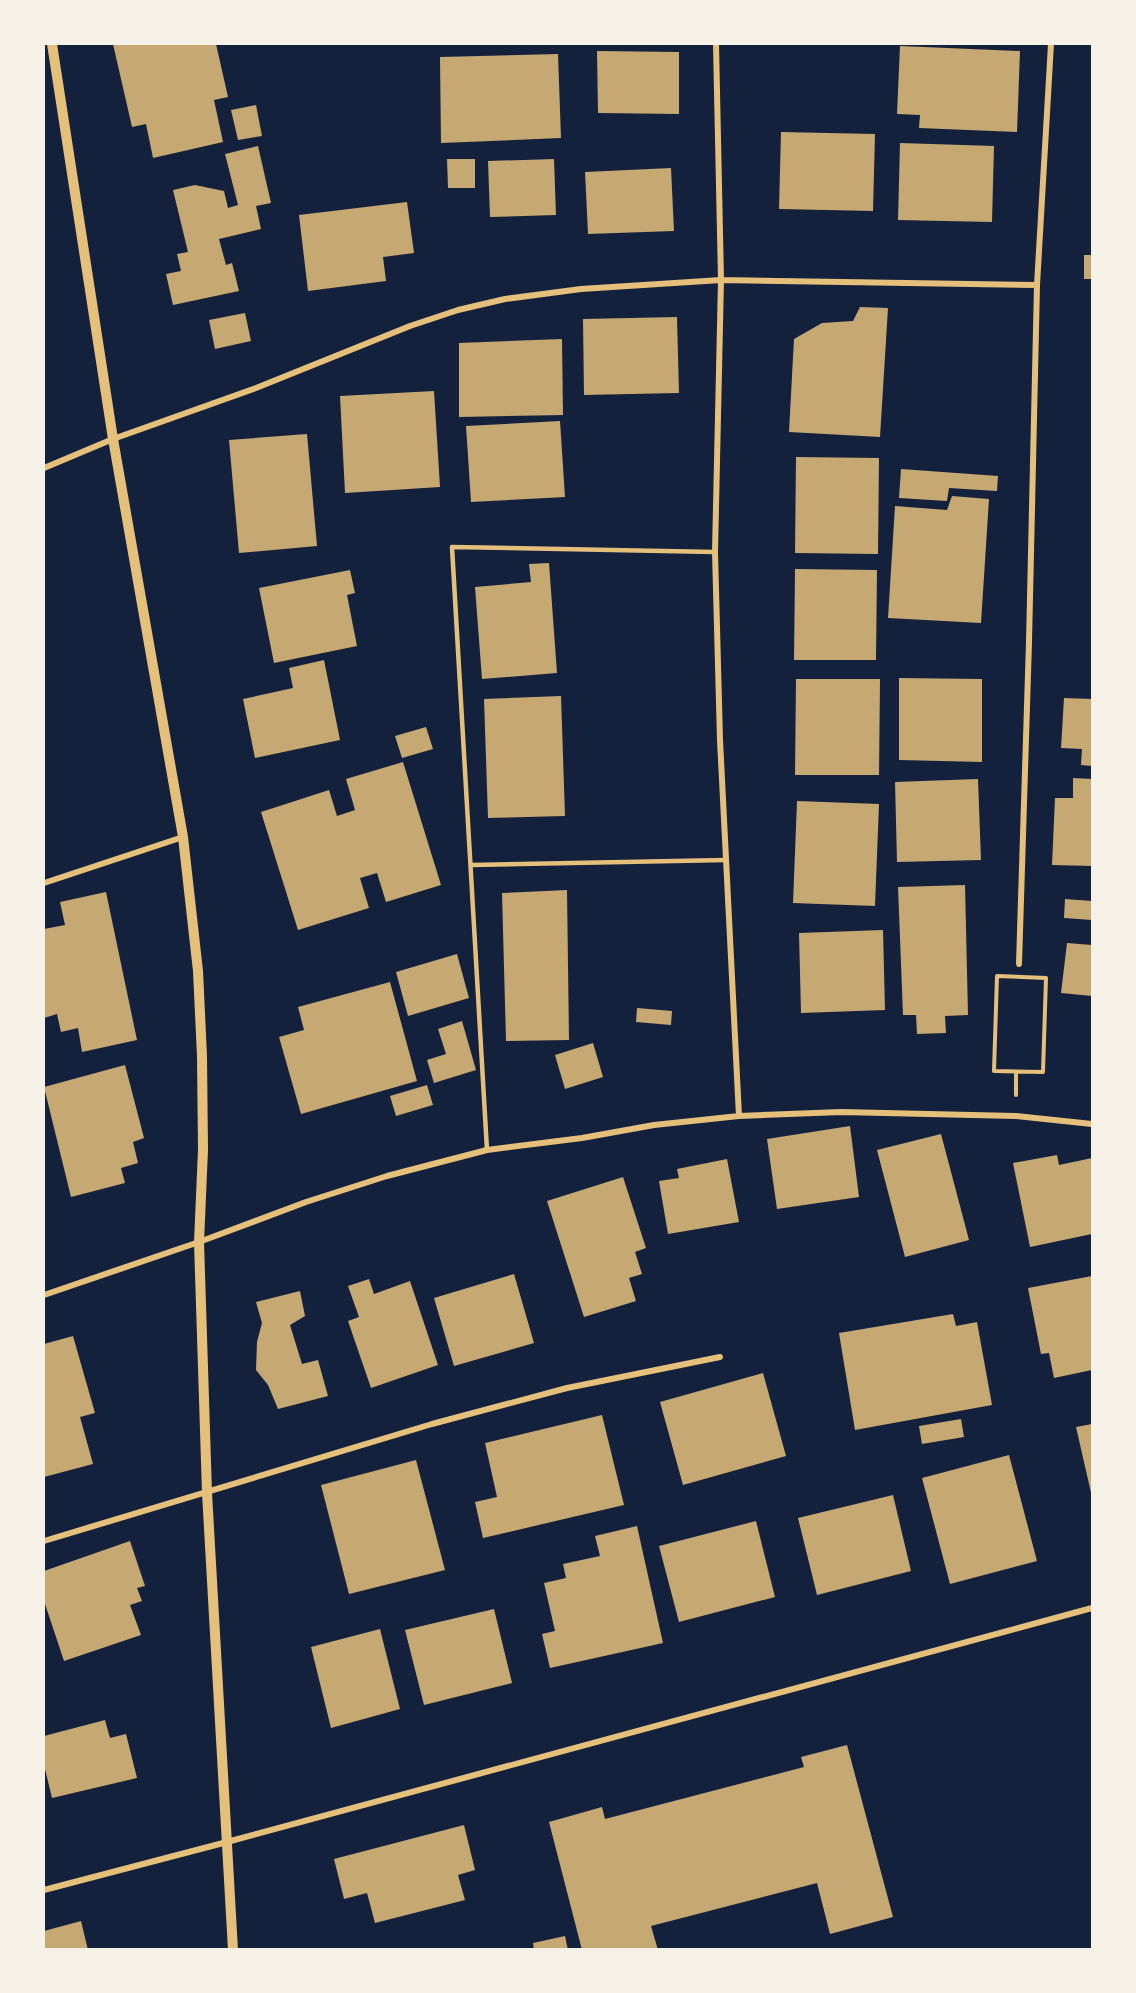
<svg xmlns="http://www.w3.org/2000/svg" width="1136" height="1993" viewBox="0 0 1136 1993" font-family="Signika,sans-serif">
<rect width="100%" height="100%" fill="#14213d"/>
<path fill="#c6a872" d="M 113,44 L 216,44 L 228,97 L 214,100 L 223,142 L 153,158 L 146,124 L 132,127 Z
M 900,46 L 1020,51 L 1017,132 L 919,128 L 920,115 L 897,114 Z
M 597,51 L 679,52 L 679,114 L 598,113 Z
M 558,54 L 561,138 L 441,143 L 440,57 Z
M 256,105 L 262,136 L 238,140 L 231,110 Z
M 781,132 L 875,134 L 873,211 L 779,209 Z
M 900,143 L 994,146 L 992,222 L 898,220 Z
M 258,146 L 271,203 L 256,206 L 261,229 L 219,239 L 226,265 L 232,263 L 239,291 L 173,305 L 166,274 L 181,271 L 177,254 L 188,252 L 173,190 L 195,185 L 224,191 L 228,208 L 238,205 L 225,154 Z
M 447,159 L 475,159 L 475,188 L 448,188 Z
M 554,159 L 556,215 L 490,217 L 488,161 Z
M 671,168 L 674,231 L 588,234 L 585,172 Z
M 407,202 L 414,253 L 383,257 L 386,281 L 308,291 L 299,215 Z
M 1084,255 L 1092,255 L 1092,279 L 1084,279 Z
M 860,307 L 888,308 L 880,437 L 789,432 L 794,339 L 822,323 L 853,321 Z
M 245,313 L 251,341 L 215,349 L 209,320 Z
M 677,317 L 679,393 L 584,395 L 583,319 Z
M 562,339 L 563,415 L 459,417 L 459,343 Z
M 434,391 L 440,487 L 345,493 L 340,396 Z
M 560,421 L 565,497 L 471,502 L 466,426 Z
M 307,434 L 317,546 L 239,553 L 229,440 Z
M 796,457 L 879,458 L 878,554 L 795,553 Z
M 901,469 L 998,476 L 997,491 L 949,488 L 947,501 L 899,498 Z
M 952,496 L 989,499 L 981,623 L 888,618 L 895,506 L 947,510 Z
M 549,563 L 557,673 L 482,679 L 475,587 L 531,582 L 529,564 Z
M 795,569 L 877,570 L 876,660 L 794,660 Z
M 350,570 L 355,593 L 347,595 L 357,646 L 274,663 L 259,588 Z
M 324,660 L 340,740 L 255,758 L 243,699 L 293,688 L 289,668 Z
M 899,678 L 982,679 L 982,762 L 899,760 Z
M 796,679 L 880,679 L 879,775 L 795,775 Z
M 561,696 L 565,816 L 488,818 L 484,699 Z
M 1064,698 L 1092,699 L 1092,766 L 1081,765 L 1082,749 L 1061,748 Z
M 426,727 L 433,749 L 402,758 L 395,736 Z
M 403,762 L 441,885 L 386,902 L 377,873 L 360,878 L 369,908 L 298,930 L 261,812 L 329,790 L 337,816 L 355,810 L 346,779 Z
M 1073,778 L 1092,779 L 1092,866 L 1052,865 L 1055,798 L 1073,798 Z
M 978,779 L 981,860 L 897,862 L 895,782 Z
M 797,801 L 879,804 L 875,906 L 793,903 Z
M 965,885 L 968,1015 L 945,1016 L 946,1033 L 917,1034 L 916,1015 L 903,1015 L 898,887 Z
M 567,890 L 569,1040 L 506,1041 L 502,893 Z
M 106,892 L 137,1040 L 82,1052 L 78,1028 L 61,1032 L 57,1014 L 44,1018 L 44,929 L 65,925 L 60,902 Z
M 1065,899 L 1092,901 L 1092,920 L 1064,918 Z
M 883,930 L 885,1010 L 801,1013 L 799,933 Z
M 1067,943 L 1092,945 L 1092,996 L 1061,993 Z
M 457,954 L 469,998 L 408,1016 L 396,972 Z
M 390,982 L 417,1081 L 301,1114 L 279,1037 L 304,1030 L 298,1007 Z
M 637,1008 L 672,1011 L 671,1025 L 636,1022 Z
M 462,1021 L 476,1070 L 434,1083 L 427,1060 L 446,1054 L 438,1029 Z
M 593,1043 L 603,1077 L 565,1089 L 555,1055 Z
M 125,1065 L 144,1138 L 133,1142 L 138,1163 L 121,1168 L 125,1183 L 71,1197 L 44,1087 Z
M 427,1085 L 433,1105 L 396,1116 L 390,1096 Z
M 850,1126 L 859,1197 L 777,1209 L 767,1139 Z
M 941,1134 L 969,1240 L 905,1257 L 877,1150 Z
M 1057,1155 L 1059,1165 L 1092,1158 L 1092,1234 L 1030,1247 L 1013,1163 Z
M 727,1159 L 739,1222 L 668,1234 L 659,1181 L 679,1178 L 677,1169 Z
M 623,1177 L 646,1248 L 635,1252 L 642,1274 L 629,1278 L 636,1301 L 584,1317 L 547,1201 Z
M 514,1274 L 534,1343 L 454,1366 L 434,1298 Z
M 1092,1276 L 1092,1370 L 1054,1378 L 1049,1353 L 1041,1354 L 1028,1288 Z
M 369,1279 L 374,1294 L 410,1281 L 438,1365 L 371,1388 L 348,1321 L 359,1317 L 348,1286 Z
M 300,1291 L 305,1316 L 290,1325 L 302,1364 L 318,1360 L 328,1396 L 278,1409 L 268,1385 L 256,1370 L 257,1342 L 262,1323 L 256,1302 Z
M 953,1314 L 956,1326 L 977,1322 L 992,1405 L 855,1430 L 839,1333 Z
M 73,1336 L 95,1413 L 80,1417 L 93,1464 L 44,1477 L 44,1344 Z
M 763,1373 L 786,1456 L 683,1485 L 660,1402 Z
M 602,1415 L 624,1505 L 483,1538 L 475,1502 L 497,1497 L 485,1443 Z
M 961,1419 L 964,1437 L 922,1444 L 919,1426 Z
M 1092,1424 L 1092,1497 L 1076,1427 Z
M 1009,1455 L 1037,1561 L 950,1584 L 922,1478 Z
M 416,1460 L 445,1570 L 349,1594 L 321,1485 Z
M 893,1495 L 911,1571 L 817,1595 L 798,1518 Z
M 756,1521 L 775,1597 L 679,1622 L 659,1546 Z
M 637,1526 L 663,1643 L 550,1668 L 542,1634 L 555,1631 L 544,1583 L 566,1578 L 563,1564 L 600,1556 L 595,1536 Z
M 130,1541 L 145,1586 L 137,1588 L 142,1601 L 130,1605 L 141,1635 L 64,1661 L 44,1601 L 44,1571 Z
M 494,1609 L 512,1683 L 424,1705 L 405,1630 Z
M 380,1629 L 400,1709 L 331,1728 L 311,1647 Z
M 105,1720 L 110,1738 L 126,1734 L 137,1778 L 52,1798 L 45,1769 L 44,1769 L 44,1736 Z
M 847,1745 L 893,1917 L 830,1934 L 817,1883 L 651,1926 L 658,1950 L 582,1950 L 549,1822 L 602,1807 L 605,1819 L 804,1767 L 801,1757 Z
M 464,1825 L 475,1870 L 458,1875 L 465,1900 L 375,1923 L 367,1893 L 344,1899 L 334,1859 Z
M 81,1921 L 88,1950 L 44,1950 L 44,1931 Z
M 565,1936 L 568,1950 L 534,1950 L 533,1943 Z"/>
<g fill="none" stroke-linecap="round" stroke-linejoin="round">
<path stroke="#e5c07b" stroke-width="4" d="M 997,976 L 1046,978 L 1043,1072 L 994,1071 Z
M 1016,1095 L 1016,1072"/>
<path stroke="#e5c07b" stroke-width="4.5" d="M 471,865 L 726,860
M 487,1150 L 452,547 L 715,552"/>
<path stroke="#e5c07b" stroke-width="6" d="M 716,44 L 721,280 L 715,552 L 720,740 L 739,1116
M 44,468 L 113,439 L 256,388 L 410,326 L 458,310 L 505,299 L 581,289 L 721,280 L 1037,285
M 44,883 L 183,837
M 1019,964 L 1029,642 L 1037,285 L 1051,44
M 44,1295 L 199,1242 L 306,1202 L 387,1176 L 487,1150 L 582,1138 L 654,1125 L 739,1116 L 841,1112 L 1016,1116 L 1092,1124
M 44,1541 L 432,1424 L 567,1388 L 720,1357
M 44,1890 L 227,1842 L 1092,1608"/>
<path stroke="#e5c07b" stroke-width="10" d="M 52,44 L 113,439 L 183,837 L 198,971 L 202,1056 L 203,1150 L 199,1242 L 207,1493 L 233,1950"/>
</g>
<rect width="1136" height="1993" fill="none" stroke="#f6f1e7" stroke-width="90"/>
</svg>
